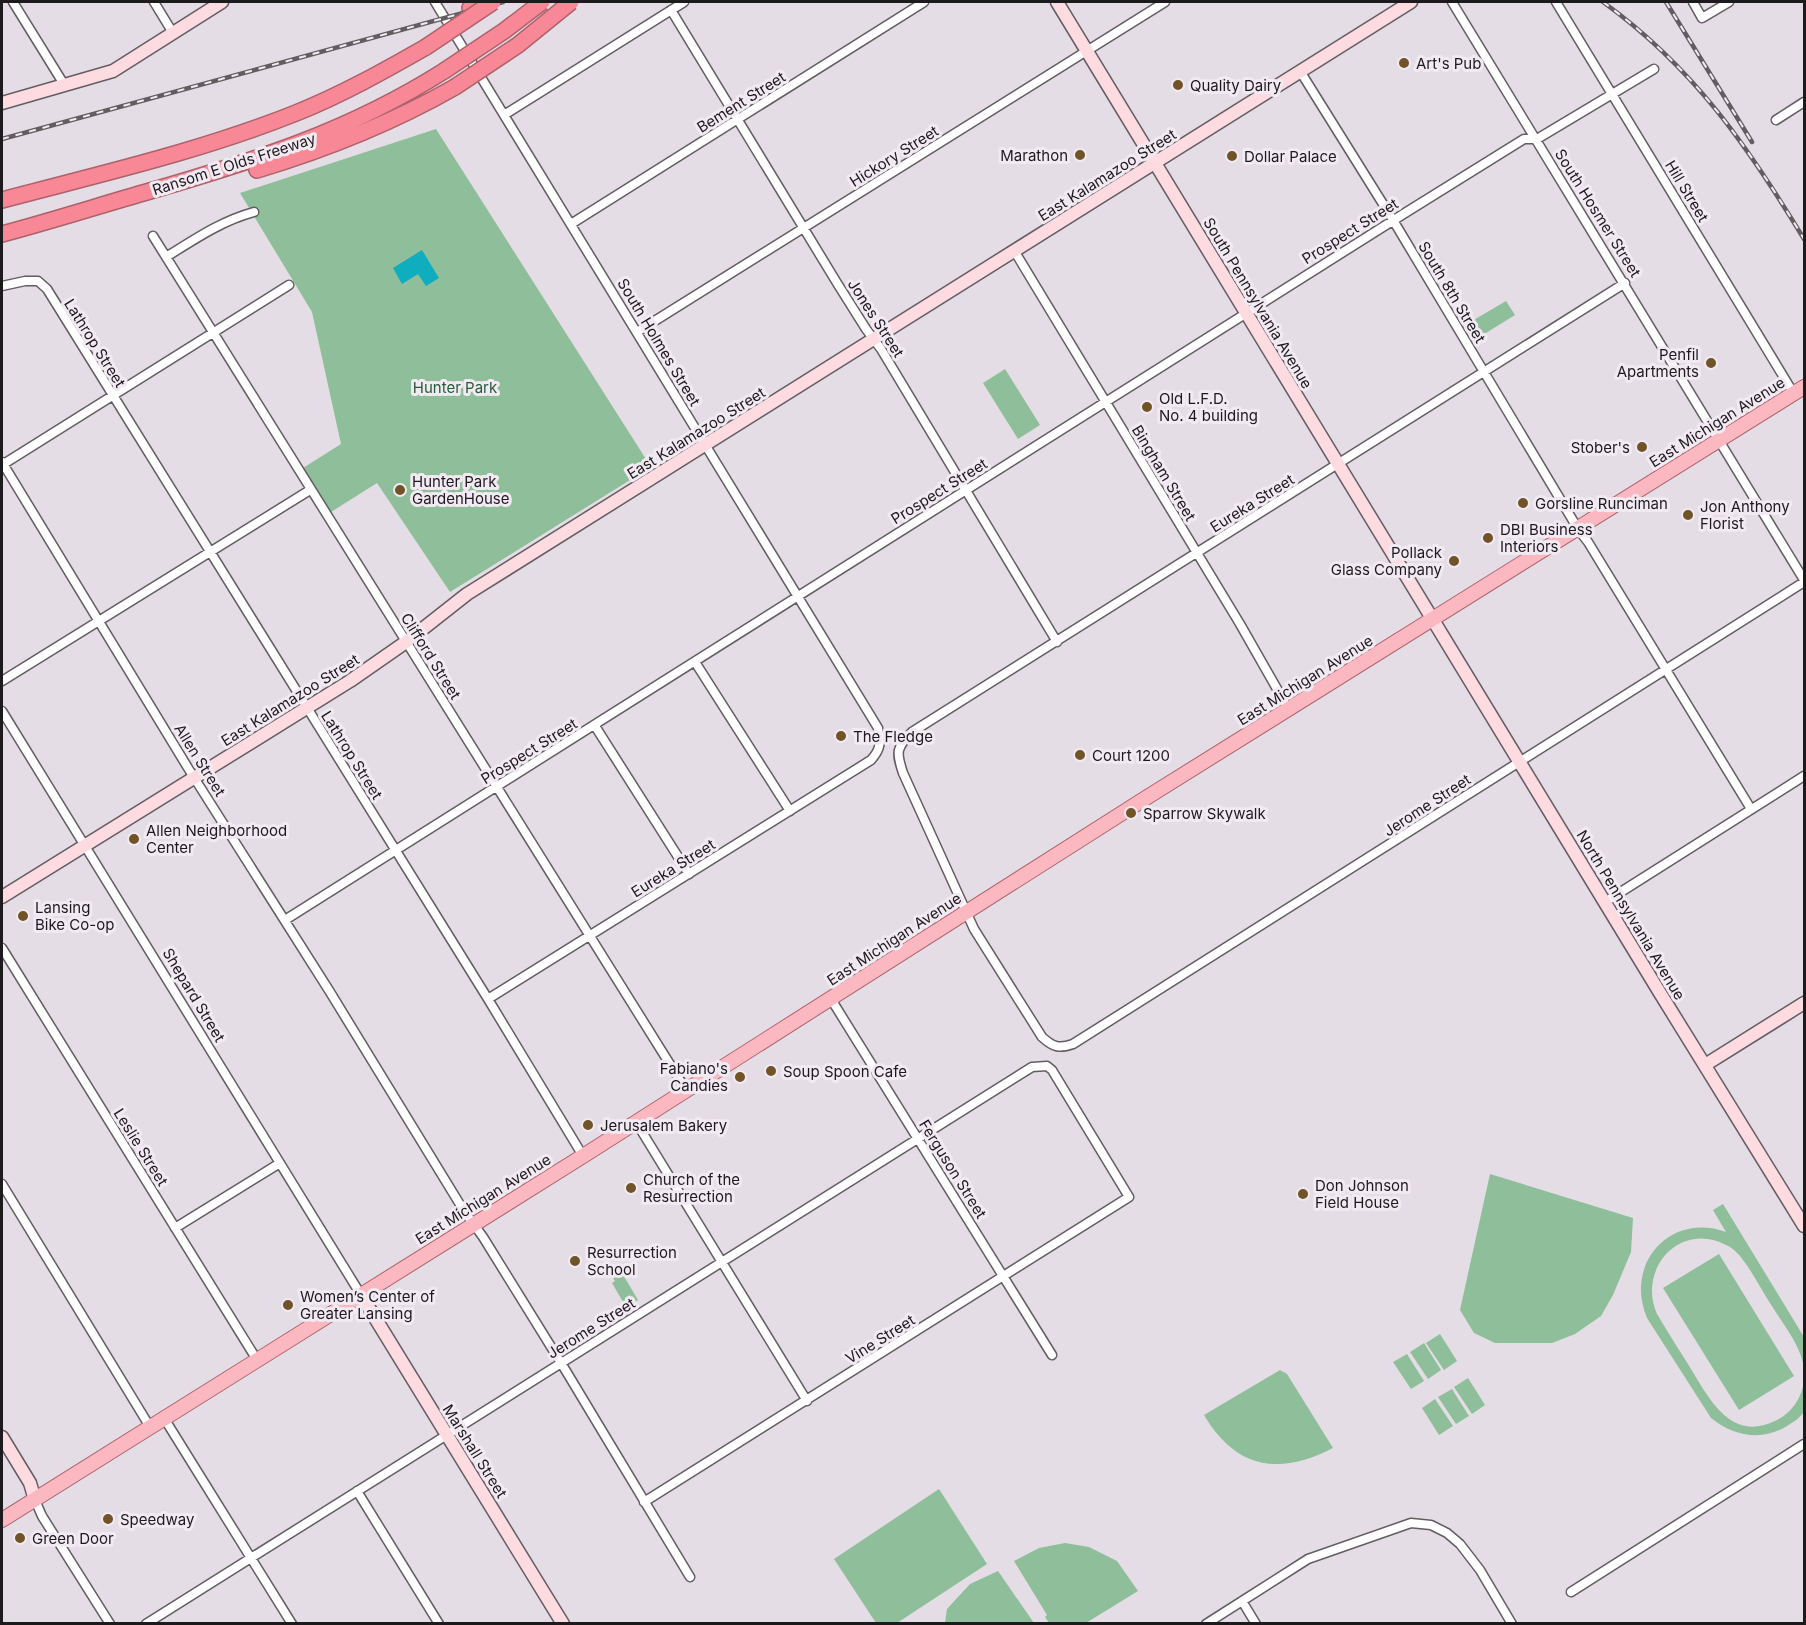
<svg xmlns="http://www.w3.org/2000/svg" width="1806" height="1625" viewBox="0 0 1806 1625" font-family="Inter,sans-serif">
<rect width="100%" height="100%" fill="#e5dde5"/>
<path fill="#8ebe9a" d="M 436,129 L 651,467 L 450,592 L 377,483 L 331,512 L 303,468 L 341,444 L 312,312 L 240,193 Z
M 1506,301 L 1515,315 L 1481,336 L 1472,321 Z
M 1005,369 L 1040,425 L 1018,439 L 983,383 Z
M 1490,1174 L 1633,1218 L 1631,1252 L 1613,1295 L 1601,1316 L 1575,1334 L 1552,1343 L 1495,1343 L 1474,1333 L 1460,1310 Z
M 1723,1204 L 1804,1337 L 1804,1368 C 1801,1345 1782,1323 1770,1303 C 1761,1289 1753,1273 1743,1260 C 1739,1254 1733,1248 1726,1245 C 1680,1221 1637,1269 1657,1314 C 1668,1333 1680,1351 1691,1369 C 1710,1400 1731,1442 1775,1421 C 1791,1414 1801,1399 1804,1382 C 1805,1390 1806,1403 1804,1411 C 1802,1416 1795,1421 1790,1424 C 1765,1442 1734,1437 1711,1418 L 1647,1318 C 1624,1264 1670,1212 1726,1232 L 1713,1210 Z
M 1719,1254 L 1794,1376 L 1739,1410 L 1663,1288 Z
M 622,1273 L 638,1300 L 626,1307 L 612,1283 L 615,1281 L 613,1278 Z
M 1440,1334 L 1457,1361 L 1444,1370 L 1426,1343 Z
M 1424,1343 L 1441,1370 L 1428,1379 L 1410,1352 Z
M 1407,1354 L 1424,1381 L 1411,1389 L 1393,1362 Z
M 1280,1370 L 1287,1374 L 1333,1448 C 1279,1476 1236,1469 1204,1415 Z
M 1468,1378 L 1485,1405 L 1472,1414 L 1454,1387 Z
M 1452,1389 L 1469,1416 L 1456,1424 L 1438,1397 Z
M 1435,1399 L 1453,1426 L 1439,1435 L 1422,1408 Z
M 939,1489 L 987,1564 L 897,1623 L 876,1623 L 834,1559 Z
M 1065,1543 L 1089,1547 L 1117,1561 L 1138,1591 L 1086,1623 L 1049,1623 L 1045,1617 L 1047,1615 L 1014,1561 L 1039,1548 Z
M 998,1571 L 1034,1623 L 945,1623 L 947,1609 L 970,1584 Z"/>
<path fill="#0eaebf" d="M 422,250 L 439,278 L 426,286 L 418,274 L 402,284 L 393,268 Z"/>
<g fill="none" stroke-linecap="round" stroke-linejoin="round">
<defs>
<path id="street" d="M 13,2 L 65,86
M 154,2 L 173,33
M 435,2 L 878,728 C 881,742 881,749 871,760 L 488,999
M 1452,2 L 1804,580
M 1556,2 L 1794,394
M 1693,2 L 1702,18 L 1729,2
M 671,10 L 837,283 L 866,329 L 881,349 L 1057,642
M 1300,71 L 1393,220 L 1578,529 L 1588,542 L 1751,809
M 504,115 L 684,2
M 1776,120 L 1804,102
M 571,224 L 924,2
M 153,236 L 686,1090
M 1015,252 L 1240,624 L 1289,710
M 166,257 C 195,239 221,221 254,212
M 1625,283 L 912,732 C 896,748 896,752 903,773 L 974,929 L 1042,1037 C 1053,1047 1059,1049 1073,1044 L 1804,582
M 2,286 L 25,281 L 38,281 L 47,289 L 488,999 L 583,1156
M 637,332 L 1165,2
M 2,462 L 188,768 L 330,992 L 464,1211 L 483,1237 L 566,1371 L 690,1577
M 2,465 L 289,285
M 695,662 L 790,811
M 2,681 L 310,490
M 2,711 L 361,1295
M 595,726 L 689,874
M 1605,902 L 1804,776
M 285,920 L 1405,213 L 1524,139 L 1537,139 L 1654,69
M 2,948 L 257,1360
M 831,999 L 1052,1355
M 636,1122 L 807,1401
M 2,1184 L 150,1427
M 175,1228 L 280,1163
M 164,1418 L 292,1624
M 357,1491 L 439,1624
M 35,1500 L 42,1516 L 110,1624
M 1571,1592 L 1804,1444
M 1242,1601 L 1256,1624
M 146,1624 L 1032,1067 L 1047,1066 L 1052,1070 L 1129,1197 L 644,1502
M 1206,1624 L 1308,1559 L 1411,1523 L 1431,1525 L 1447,1533 L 1460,1544 L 1480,1570 L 1512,1624"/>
<path id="secondary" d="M 1057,2 L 1660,993 L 1804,1226
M 2,103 L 113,71 L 222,2
M 2,897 L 350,681 L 406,642 L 467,594 L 1411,2
M 1705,1065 L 1804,1003
M 361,1295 L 563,1624
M 2,1437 L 30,1483 L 35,1500"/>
<path id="primary" d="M 2,1520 L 583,1156 L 1149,796 L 1804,387"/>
<path id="highway" d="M 470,8 L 479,2
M 257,170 C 327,149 392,123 455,87
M 2,200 C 100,174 201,151 296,113 C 341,95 384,71 426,47
M 2,234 C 51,221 101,205 150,191 C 257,160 349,131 444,71"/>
</defs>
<use href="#street" stroke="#635c63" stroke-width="11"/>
<use href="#secondary" stroke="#635c63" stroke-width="15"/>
<use href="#primary" stroke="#ac626c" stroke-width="16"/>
<use href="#highway" stroke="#ac626c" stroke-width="18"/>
<use href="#street" stroke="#fff" stroke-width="8"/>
<use href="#secondary" stroke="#fddbe0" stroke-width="12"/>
<use href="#primary" stroke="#fbb8c1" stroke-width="14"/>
<use href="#highway" stroke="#f98897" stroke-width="15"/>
<defs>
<path id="rail" d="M 1603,2 C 1693,67 1747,145 1804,239
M 1666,2 L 1752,142
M 2,139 L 503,2"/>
</defs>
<use href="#rail" stroke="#615d61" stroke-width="4.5"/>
<use href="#rail" stroke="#f2eaf2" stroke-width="2" stroke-dasharray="7" stroke-linecap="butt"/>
<defs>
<path id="highway-bridge" d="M 426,47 L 493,2
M 444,71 L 504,31 L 542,2
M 455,87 L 518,45 L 571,2"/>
</defs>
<use href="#highway-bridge" stroke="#ac626c" stroke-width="18" stroke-linecap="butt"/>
<use href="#highway-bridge" stroke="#f98897" stroke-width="15"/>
</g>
<g fill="#715328" stroke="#f2eaf2" stroke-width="2">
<circle cx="1404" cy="63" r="6"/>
<circle cx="1178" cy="85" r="6"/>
<circle cx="1080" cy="155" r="6"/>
<circle cx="1232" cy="156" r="6"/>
<circle cx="1711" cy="363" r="6"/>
<circle cx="1147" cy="407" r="6"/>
<circle cx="1642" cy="447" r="6"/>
<circle cx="400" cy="490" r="6"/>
<circle cx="1523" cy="503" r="6"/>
<circle cx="1688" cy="515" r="6"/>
<circle cx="1488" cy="538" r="6"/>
<circle cx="1454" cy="561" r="6"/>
<circle cx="841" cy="736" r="6"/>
<circle cx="1080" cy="755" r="6"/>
<circle cx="1131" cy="813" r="6"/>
<circle cx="134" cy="839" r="6"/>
<circle cx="23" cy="916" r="6"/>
<circle cx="771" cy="1071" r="6"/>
<circle cx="740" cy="1077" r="6"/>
<circle cx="588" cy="1125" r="6"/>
<circle cx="631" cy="1188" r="6"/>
<circle cx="1303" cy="1194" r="6"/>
<circle cx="575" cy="1261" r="6"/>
<circle cx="288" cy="1305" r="6"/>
<circle cx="108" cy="1519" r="6"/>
<circle cx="20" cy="1538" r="6"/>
</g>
<g text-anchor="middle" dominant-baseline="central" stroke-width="6" stroke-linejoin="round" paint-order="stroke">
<g font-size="15" fill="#1d1a1d" stroke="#f2eaf2" text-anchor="start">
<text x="1416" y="63">Art's Pub</text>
<text x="1190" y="85">Quality Dairy</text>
<text x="1068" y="155" text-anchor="end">Marathon</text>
<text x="1244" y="156">Dollar Palace</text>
<text x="1699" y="354" text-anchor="end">Penfil<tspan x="1699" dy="17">Apartments</tspan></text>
<text x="1159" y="398">Old L.F.D.<tspan x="1159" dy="17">No. 4 building</tspan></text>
<text x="1630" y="447" text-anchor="end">Stober's</text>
<text x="412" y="481">Hunter Park<tspan x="412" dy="17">GardenHouse</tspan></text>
<text x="1535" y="503">Gorsline Runciman</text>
<text x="1700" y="506">Jon Anthony<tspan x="1700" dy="17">Florist</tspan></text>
<text x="1500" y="529">DBI Business<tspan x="1500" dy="17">Interiors</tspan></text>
<text x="1442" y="552" text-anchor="end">Pollack<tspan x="1442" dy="17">Glass Company</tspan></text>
<text x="853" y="736">The Fledge</text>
<text x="1092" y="755">Court 1200</text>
<text x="1143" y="813">Sparrow Skywalk</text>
<text x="146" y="830">Allen Neighborhood<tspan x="146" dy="17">Center</tspan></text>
<text x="35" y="907">Lansing<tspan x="35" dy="17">Bike Co-op</tspan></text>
<text x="728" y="1068" text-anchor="end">Fabiano's<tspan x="728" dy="17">Candies</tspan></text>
<text x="783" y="1071">Soup Spoon Cafe</text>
<text x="600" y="1125">Jerusalem Bakery</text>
<text x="643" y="1179">Church of the<tspan x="643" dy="17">Resurrection</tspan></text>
<text x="1315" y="1185">Don Johnson<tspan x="1315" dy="17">Field House</tspan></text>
<text x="587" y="1252">Resurrection<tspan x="587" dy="17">School</tspan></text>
<text x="300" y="1296">Women’s Center of<tspan x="300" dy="17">Greater Lansing</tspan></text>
<text x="120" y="1519">Speedway</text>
<text x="32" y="1538">Green Door</text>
</g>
<g font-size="15" fill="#1d1a1d" stroke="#f2eaf2">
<text transform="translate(741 102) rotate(-32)">Bement Street</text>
<text transform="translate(894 156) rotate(-32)">Hickory Street</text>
<text transform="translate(234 164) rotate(-18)">Ransom E Olds Freeway</text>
<text transform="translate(1107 175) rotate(-32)">East Kalamazoo Street</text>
<text transform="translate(1687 191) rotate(59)">Hill Street</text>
<text transform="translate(1598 213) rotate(58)">South Hosmer Street</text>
<text transform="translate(1350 231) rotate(-32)">Prospect Street</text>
<text transform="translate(1452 292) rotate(59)">South 8th Street</text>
<text transform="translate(1258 303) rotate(59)">South Pennsylvania Avenue</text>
<text transform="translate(876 318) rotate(57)">Jones Street</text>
<text transform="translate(659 342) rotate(59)">South Holmes Street</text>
<text transform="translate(95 343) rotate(58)">Lathrop Street</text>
<text transform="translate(1717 422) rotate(-32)">East Michigan Avenue</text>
<text transform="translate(696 433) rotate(-32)">East Kalamazoo Street</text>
<text transform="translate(1164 473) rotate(59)">Bingham Street</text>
<text transform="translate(939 491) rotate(-32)">Prospect Street</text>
<text transform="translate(1252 503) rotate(-32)">Eureka Street</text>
<text transform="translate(431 656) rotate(58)">Clifford Street</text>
<text transform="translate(1305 680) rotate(-32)">East Michigan Avenue</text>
<text transform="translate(290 700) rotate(-32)">East Kalamazoo Street</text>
<text transform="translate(529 751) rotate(-32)">Prospect Street</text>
<text transform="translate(352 755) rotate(58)">Lathrop Street</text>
<text transform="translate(200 760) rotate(58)">Allen Street</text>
<text transform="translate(1427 805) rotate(-33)">Jerome Street</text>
<text transform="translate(673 868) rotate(-32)">Eureka Street</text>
<text transform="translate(1631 915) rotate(59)">North Pennsylvania Avenue</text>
<text transform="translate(894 939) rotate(-33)">East Michigan Avenue</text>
<text transform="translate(194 995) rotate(59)">Shepard Street</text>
<text transform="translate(141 1147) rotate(58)">Leslie Street</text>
<text transform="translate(953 1169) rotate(58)">Ferguson Street</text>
<text transform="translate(483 1199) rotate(-32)">East Michigan Avenue</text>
<text transform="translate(591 1328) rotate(-32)">Jerome Street</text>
<text transform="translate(880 1339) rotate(-32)">Vine Street</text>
<text transform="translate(475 1451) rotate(58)">Marshall Street</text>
</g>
<g font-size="15" fill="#235d37" stroke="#f2eaf2">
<text x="455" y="387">Hunter Park</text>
</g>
</g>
<rect width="1806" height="1625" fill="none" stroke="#1d1a1d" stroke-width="6"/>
</svg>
